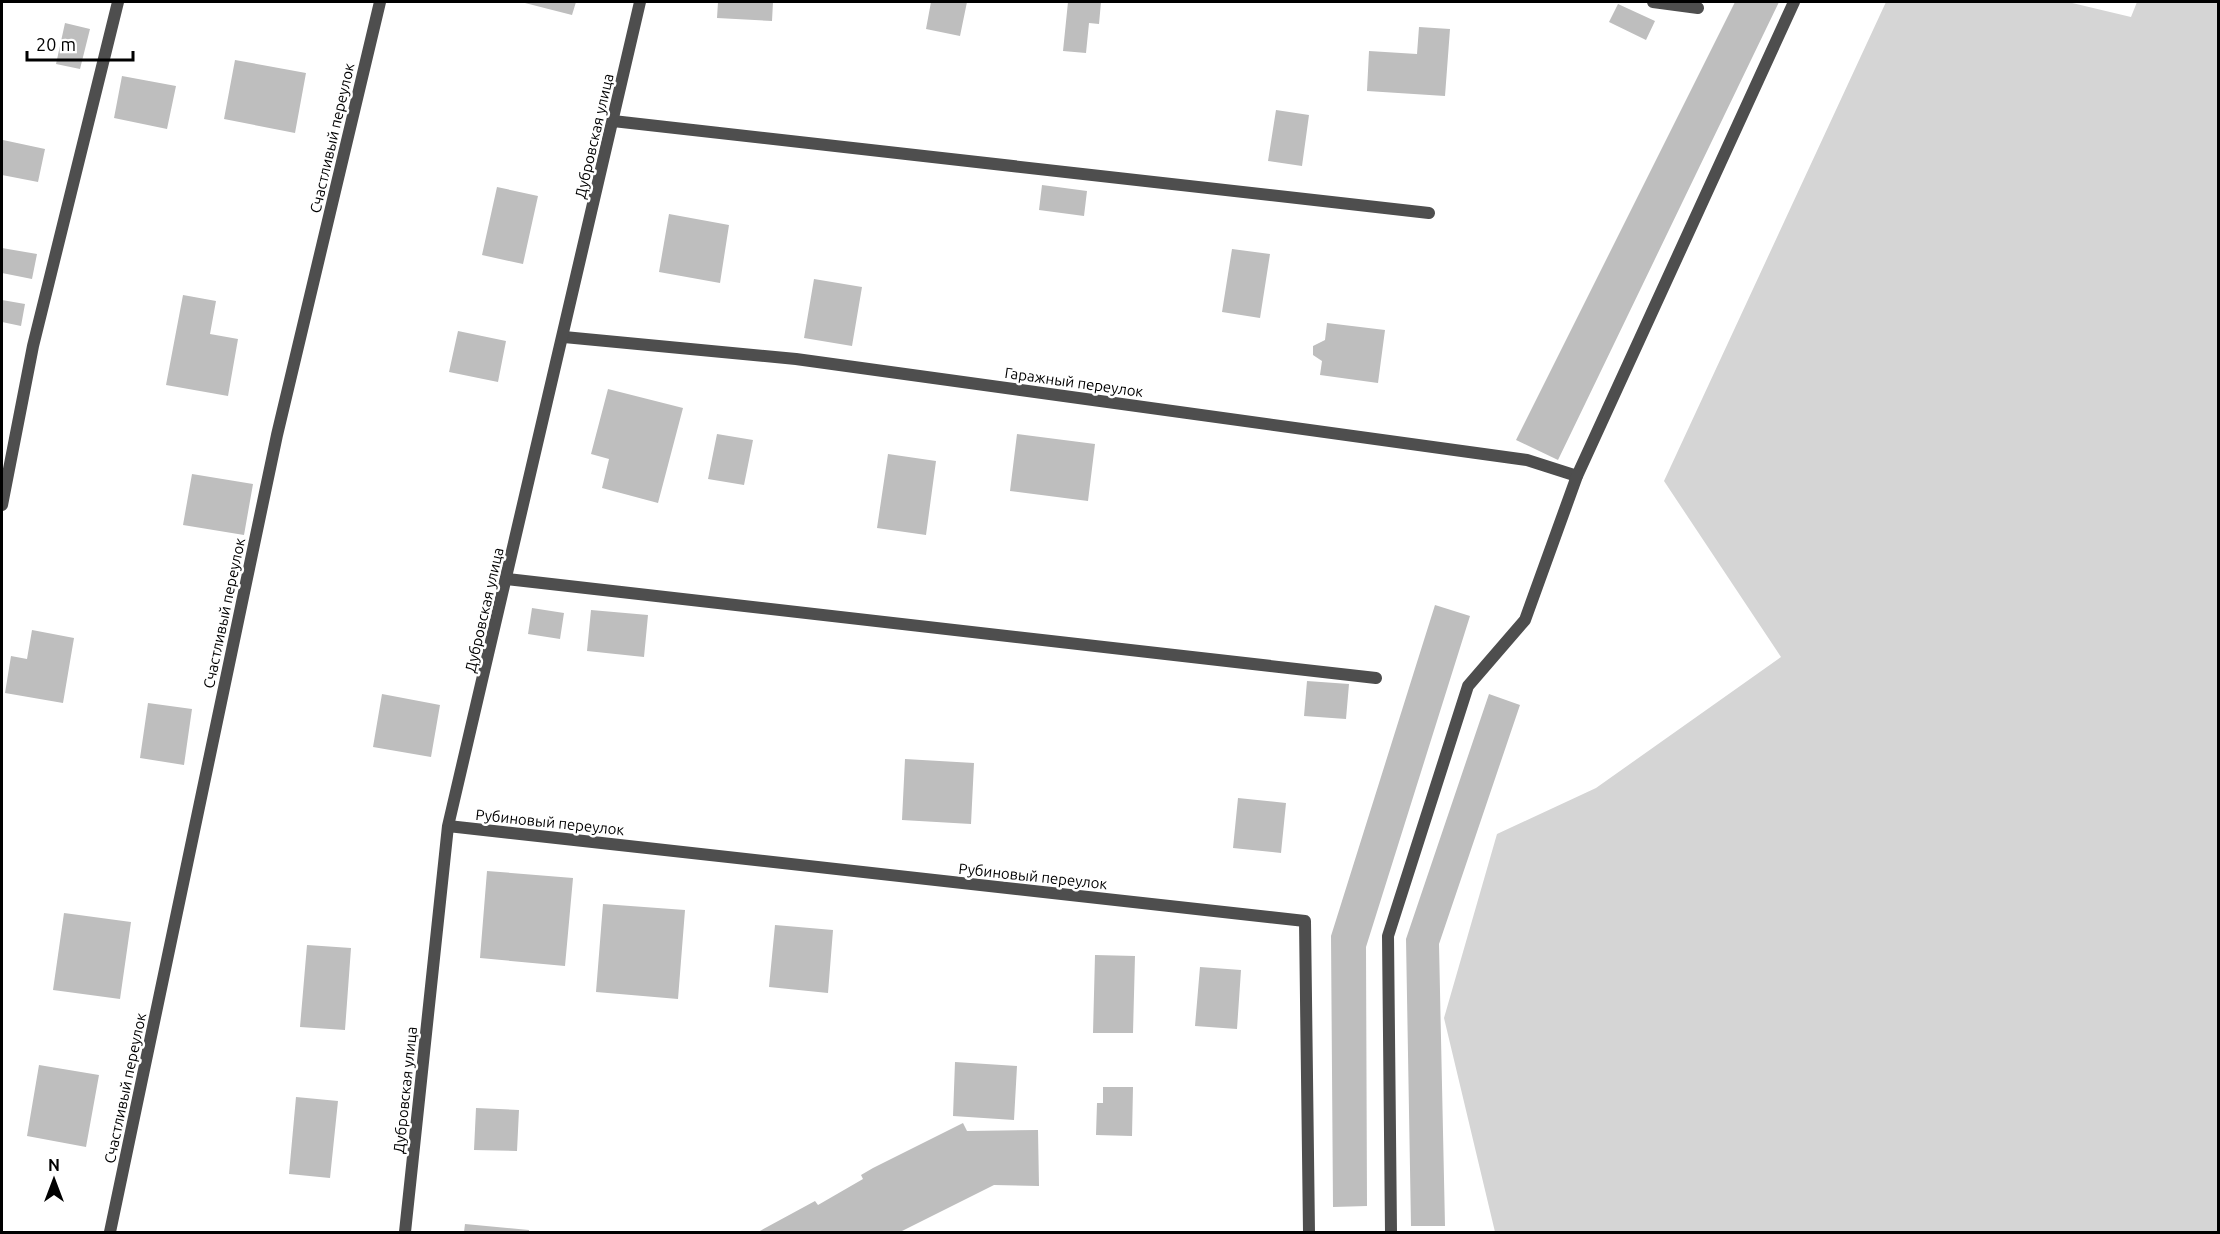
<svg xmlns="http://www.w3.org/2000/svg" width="2220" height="1234" viewBox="0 0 2220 1234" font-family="Ubuntu,sans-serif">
<rect width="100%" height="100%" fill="#fff"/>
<path fill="#d5d5d5" d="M 1886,2 L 2068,2 L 2131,17 L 2137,2 L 2218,2 L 2218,1232 L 1495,1232 L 1444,1018 L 1497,834 L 1596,788 L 1781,657 L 1664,481 Z"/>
<path fill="#bebebe" d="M 521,2 L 576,2 L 572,15 Z
M 718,2 L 773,2 L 772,21 L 717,18 Z
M 931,2 L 967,2 L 960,36 L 926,29 Z
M 1068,2 L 1101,2 L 1099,24 L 1089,23 L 1086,53 L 1063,51 Z
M 1735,2 L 1779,2 L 1558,460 L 1516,440 Z
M 1618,4 L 1655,21 L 1646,40 L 1609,22 Z
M 65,23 L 90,29 L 80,69 L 56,64 Z
M 1419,27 L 1450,29 L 1445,96 L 1367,91 L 1369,51 L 1417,54 Z
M 235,60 L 306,73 L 295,133 L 224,119 Z
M 122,76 L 176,86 L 167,129 L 114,118 Z
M 1276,110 L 1309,115 L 1302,166 L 1268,161 Z
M 3,140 L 45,149 L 38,182 L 2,175 Z
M 1042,185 L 1087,191 L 1084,216 L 1039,210 Z
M 497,187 L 538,196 L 523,264 L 482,255 Z
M 669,214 L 729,225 L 720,283 L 659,272 Z
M 2,248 L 37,254 L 32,279 L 2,273 Z
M 1232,249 L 1270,254 L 1260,318 L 1222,312 Z
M 814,279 L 862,287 L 852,346 L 804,338 Z
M 183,295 L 216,301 L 210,334 L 238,339 L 228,396 L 166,385 Z
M 2,300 L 25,304 L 21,326 L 2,322 Z
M 1327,323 L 1385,330 L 1378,383 L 1320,375 L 1322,361 L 1313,355 L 1313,346 L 1325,340 Z
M 458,331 L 506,341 L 498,382 L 449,372 Z
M 608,389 L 683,408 L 658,503 L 602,488 L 609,459 L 591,454 Z
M 717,434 L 753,440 L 744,485 L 708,479 Z
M 1017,434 L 1095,444 L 1088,501 L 1010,491 Z
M 888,454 L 936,461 L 926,535 L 877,528 Z
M 192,474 L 253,484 L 244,535 L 183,525 Z
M 1435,605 L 1470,616 L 1366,947 L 1367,1206 L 1333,1207 L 1331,936 Z
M 532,608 L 564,613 L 560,639 L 528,634 Z
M 591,610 L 648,615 L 644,657 L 587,651 Z
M 32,630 L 74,638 L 63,703 L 5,693 L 11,656 L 27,659 Z
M 1307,681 L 1349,684 L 1346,719 L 1304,716 Z
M 382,694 L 440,705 L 431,757 L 373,747 Z
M 1489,694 L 1520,705 L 1439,944 L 1445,1226 L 1411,1226 L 1406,939 Z
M 148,703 L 192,709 L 184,765 L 140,758 Z
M 905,759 L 974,763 L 971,824 L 902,820 Z
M 1238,798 L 1286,803 L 1281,853 L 1233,848 Z
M 487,871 L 573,878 L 565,966 L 480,958 Z
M 603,904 L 685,910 L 678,999 L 596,992 Z
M 64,913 L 131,922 L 120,999 L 53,990 Z
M 775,925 L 833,930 L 828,993 L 769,987 Z
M 307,945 L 351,948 L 345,1030 L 300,1027 Z
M 1095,955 L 1135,956 L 1133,1033 L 1093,1033 Z
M 1200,967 L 1241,970 L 1237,1029 L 1195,1026 Z
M 955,1062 L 1017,1066 L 1014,1120 L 953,1116 Z
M 39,1065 L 99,1075 L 86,1147 L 27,1136 Z
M 1103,1087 L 1133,1087 L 1132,1136 L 1096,1135 L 1097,1103 L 1103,1103 Z
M 296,1097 L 338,1101 L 330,1178 L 289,1174 Z
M 476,1108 L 519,1110 L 517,1151 L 474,1150 Z
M 963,1123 L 967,1131 L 1038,1130 L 1039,1186 L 994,1185 L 900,1232 L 758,1232 L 815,1201 L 818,1205 L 863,1179 L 861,1175 L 873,1168 Z
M 465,1224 L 529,1230 L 529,1232 L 464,1232 Z"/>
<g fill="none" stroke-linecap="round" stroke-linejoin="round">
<path stroke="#4e4e4e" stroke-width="12" d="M 613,121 L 1429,213
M 564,337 L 796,359 L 1469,452 L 1527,460 L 1577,476
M 2,505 L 33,346 L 118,2
M 507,579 L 1376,678"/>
<path stroke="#4e4e4e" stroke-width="12" d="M 1653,2 L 1698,8
M 448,826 L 1305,921 L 1309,1232
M 110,1232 L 277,435 L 380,2
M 405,1232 L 448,826 L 640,2
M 1391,1232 L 1388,936 L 1468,686 L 1525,620 L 1577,476 L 1794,2"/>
</g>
<g text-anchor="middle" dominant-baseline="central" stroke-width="5" stroke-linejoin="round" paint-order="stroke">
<g font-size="15" fill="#000" stroke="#fff">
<text transform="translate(594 136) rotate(-77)">Дубровская улица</text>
<text transform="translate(332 138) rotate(-77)">Счастливый переулок</text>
<text transform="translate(1074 382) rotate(8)">Гаражный переулок</text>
<text transform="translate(484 610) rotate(-77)">Дубровская улица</text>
<text transform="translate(224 613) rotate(-78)">Счастливый переулок</text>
<text transform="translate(550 822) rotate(6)">Рубиновый переулок</text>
<text transform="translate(1033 876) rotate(6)">Рубиновый переулок</text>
<text transform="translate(125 1088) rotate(-78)">Счастливый переулок</text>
<text transform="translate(405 1090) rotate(-84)">Дубровская улица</text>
</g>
</g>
<rect width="2220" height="1234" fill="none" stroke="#000000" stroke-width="6"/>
<g transform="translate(54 1180)" stroke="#ffffff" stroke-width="4.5" paint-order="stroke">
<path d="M0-4.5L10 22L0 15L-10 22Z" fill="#000000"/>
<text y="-9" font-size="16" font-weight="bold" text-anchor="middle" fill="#000000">N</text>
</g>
<path d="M27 51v9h106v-9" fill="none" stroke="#000000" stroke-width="3"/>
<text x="36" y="51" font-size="18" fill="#000000" stroke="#ffffff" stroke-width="4.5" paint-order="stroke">20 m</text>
</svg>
